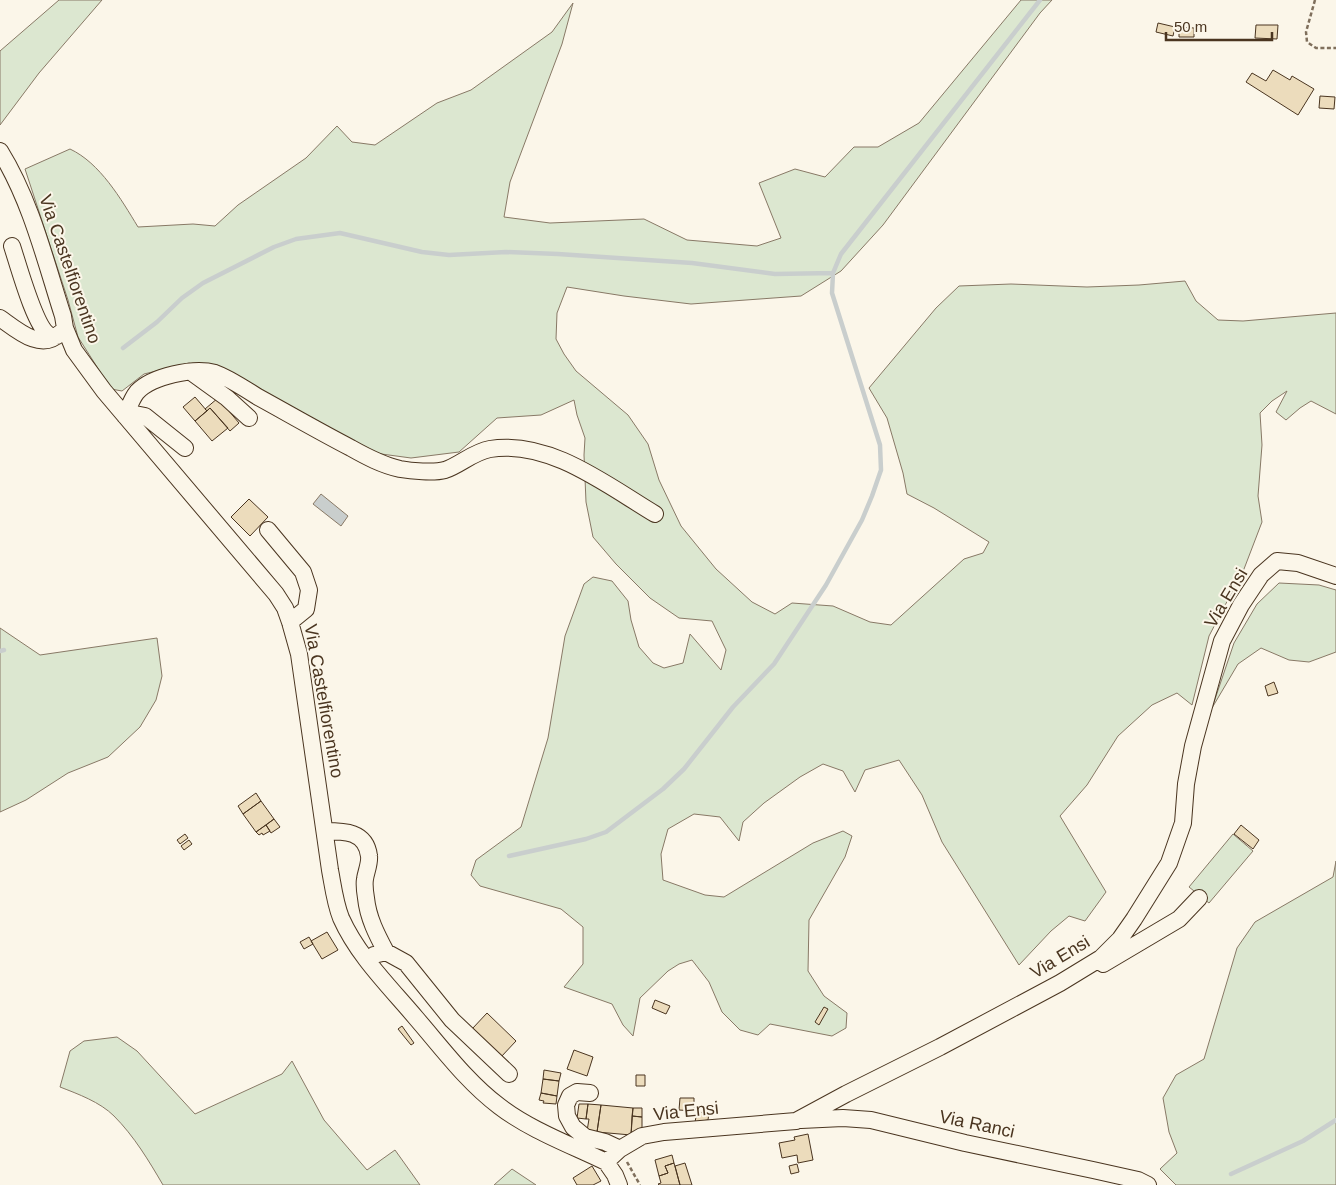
<svg xmlns="http://www.w3.org/2000/svg" width="1336" height="1185" viewBox="0 0 1336 1185" font-family="Helvetica,sans-serif">
<rect width="100%" height="100%" fill="#fbf6e9"/>
<path fill="#dce7d0" stroke="#887966" d="M 59,0 L 102,0 L 39,73 L 0,125 L 0,51 Z
M 1021,0 L 1052,0 L 1040,13 L 883,225 L 841,271 L 801,296 L 691,304 L 624,296 L 567,287 L 557,313 L 556,339 L 564,354 L 576,371 L 628,415 L 648,444 L 659,480 L 681,526 L 716,569 L 752,602 L 775,614 L 792,603 L 833,606 L 870,622 L 891,625 L 964,559 L 983,553 L 989,542 L 934,508 L 907,494 L 903,473 L 887,418 L 869,388 L 936,308 L 959,286 L 1011,284 L 1087,287 L 1139,285 L 1185,281 L 1196,301 L 1218,320 L 1243,321 L 1336,313 L 1336,414 L 1311,401 L 1300,408 L 1286,420 L 1276,412 L 1287,391 L 1272,401 L 1260,413 L 1262,445 L 1258,496 L 1262,522 L 1244,569 L 1209,636 L 1192,705 L 1177,693 L 1152,705 L 1118,736 L 1087,785 L 1060,816 L 1106,892 L 1085,921 L 1069,916 L 1051,931 L 1019,965 L 942,842 L 922,795 L 899,760 L 865,770 L 855,792 L 843,771 L 823,764 L 800,777 L 764,803 L 743,822 L 739,841 L 720,817 L 694,814 L 668,829 L 661,854 L 663,880 L 705,895 L 724,897 L 813,843 L 843,831 L 852,836 L 845,857 L 809,920 L 808,971 L 824,996 L 847,1013 L 846,1028 L 832,1036 L 770,1024 L 758,1035 L 740,1030 L 722,1012 L 709,982 L 692,960 L 679,964 L 668,971 L 640,998 L 633,1036 L 623,1025 L 612,1004 L 564,987 L 583,964 L 583,927 L 561,909 L 480,886 L 471,875 L 476,860 L 521,827 L 548,738 L 565,636 L 584,584 L 593,577 L 612,581 L 628,601 L 631,620 L 639,647 L 653,663 L 664,668 L 683,663 L 690,634 L 721,670 L 726,650 L 712,621 L 679,618 L 650,598 L 616,564 L 593,537 L 586,502 L 584,455 L 585,438 L 577,415 L 574,400 L 541,415 L 497,418 L 459,452 L 411,458 L 374,453 L 232,374 L 189,363 L 144,374 L 122,391 L 111,389 L 78,337 L 68,300 L 25,169 L 70,149 C 100,163 121,199 138,227 L 193,224 L 215,226 L 238,205 L 306,158 L 337,126 L 352,142 L 375,145 L 437,103 L 471,90 L 552,32 L 573,3 L 562,44 L 510,182 L 504,217 L 550,223 L 644,219 L 687,240 L 757,246 L 781,238 L 759,183 L 795,169 L 825,177 L 854,147 L 878,147 L 919,123 Z
M 1279,583 L 1319,585 L 1336,590 L 1336,652 L 1309,662 L 1289,660 L 1261,648 L 1238,664 L 1212,708 L 1234,643 L 1257,604 Z
M 0,628 L 40,655 L 157,638 L 162,676 L 156,700 L 140,727 L 108,757 L 68,773 L 26,800 L 0,812 Z
M 1233,834 L 1253,851 L 1209,903 L 1189,887 Z
M 1336,861 L 1336,1185 L 1176,1185 L 1160,1169 L 1177,1153 L 1169,1132 L 1163,1098 L 1176,1075 L 1204,1059 L 1237,948 L 1255,922 L 1333,877 Z
M 117,1037 L 137,1051 L 195,1114 L 282,1074 L 292,1061 L 324,1120 L 367,1170 L 395,1150 L 420,1185 L 163,1185 C 149,1161 134,1136 114,1116 C 100,1102 78,1094 60,1087 L 70,1051 L 84,1041 Z
M 512,1169 L 536,1185 L 494,1185 Z"/>
<path fill="#c9cecd" stroke="#887966" d="M 321,494 L 348,516 L 341,526 L 313,504 Z"/>
<g fill="none" stroke-linecap="round" stroke-linejoin="round">
<path stroke="#c9cecd" stroke-width="4.5" d="M 123,348 L 157,322 L 182,298 L 203,283 L 274,247 L 296,239 L 340,233 L 422,252 L 449,255 L 506,252 L 558,254 L 692,263 L 775,274 L 833,273
M 0,651 L 4,650
M 509,856 L 586,839 L 606,832 L 663,789 L 684,769 L 733,707 L 774,664 L 826,585 L 862,520 L 872,496 L 881,470 L 880,445 L 832,293 L 833,273 L 841,254 L 1040,0
M 1231,1174 L 1303,1141 L 1336,1120"/>
</g>
<path fill="#ecdcbc" stroke="#4a3520" d="M 1158,23 L 1175,27 L 1173,36 L 1156,32 Z
M 1256,25 L 1278,25 L 1277,39 L 1255,38 Z
M 1179,27 L 1194,28 L 1194,37 L 1179,37 Z
M 1273,70 L 1290,80 L 1292,76 L 1314,89 L 1298,115 L 1246,82 L 1252,73 L 1266,81 Z
M 1320,96 L 1335,97 L 1334,109 L 1319,108 Z
M 195,397 L 207,411 L 195,421 L 183,407 Z
M 218,398 L 239,423 L 230,431 L 210,408 L 207,411 L 205,409 Z
M 210,408 L 228,428 L 212,441 L 195,421 Z
M 249,499 L 268,517 L 250,536 L 231,517 Z
M 1274,682 L 1278,693 L 1268,696 L 1265,686 Z
M 256,793 L 261,801 L 243,814 L 238,806 Z
M 261,801 L 274,819 L 256,832 L 243,814 Z
M 274,819 L 280,827 L 271,833 L 266,825 Z
M 266,825 L 270,831 L 263,835 L 262,833 L 259,835 L 256,832 Z
M 1241,825 L 1259,840 L 1253,849 L 1234,834 Z
M 185,834 L 188,838 L 180,844 L 177,840 Z
M 189,840 L 192,844 L 184,850 L 181,846 Z
M 327,932 L 338,950 L 322,959 L 311,941 Z
M 309,937 L 313,944 L 304,949 L 300,942 Z
M 655,1000 L 670,1006 L 666,1014 L 652,1008 Z
M 824,1007 L 828,1009 L 819,1025 L 815,1022 Z
M 487,1013 L 516,1041 L 501,1057 L 472,1029 Z
M 402,1026 L 414,1043 L 411,1045 L 398,1029 Z
M 574,1050 L 593,1057 L 587,1076 L 567,1069 Z
M 544,1070 L 561,1073 L 559,1081 L 543,1079 Z
M 636,1075 L 645,1075 L 645,1086 L 636,1086 Z
M 543,1079 L 559,1081 L 557,1096 L 541,1093 Z
M 541,1093 L 557,1096 L 556,1104 L 543,1103 L 544,1101 L 539,1100 Z
M 680,1098 L 694,1098 L 694,1111 L 679,1110 Z
M 579,1104 L 588,1104 L 586,1119 L 577,1118 Z
M 588,1104 L 601,1105 L 597,1132 L 587,1131 L 589,1119 L 586,1119 Z
M 601,1105 L 633,1108 L 631,1135 L 597,1132 Z
M 633,1108 L 642,1108 L 642,1117 L 632,1116 Z
M 697,1112 L 709,1113 L 708,1120 L 695,1122 Z
M 632,1116 L 642,1117 L 642,1131 L 631,1135 Z
M 808,1134 L 813,1160 L 798,1163 L 797,1155 L 782,1158 L 779,1143 L 795,1140 L 794,1137 Z
M 672,1155 L 674,1163 L 665,1166 L 668,1173 L 659,1176 L 655,1160 Z
M 674,1163 L 680,1185 L 659,1185 L 658,1184 L 661,1183 L 659,1176 L 668,1173 L 665,1166 Z
M 685,1163 L 692,1185 L 680,1185 L 675,1166 Z
M 797,1164 L 799,1172 L 791,1174 L 789,1166 Z
M 592,1166 L 601,1181 L 593,1185 L 577,1185 L 573,1178 Z"/>
<g fill="none" stroke-linecap="round" stroke-linejoin="round">
<defs>
<path id="minor" d="M 0,151 C 31,201 45,260 63,316 L 65,328 L 74,350 L 104,391 L 276,594 L 285,608 L 290,622 L 299,654 L 330,870 C 333,886 335,903 341,918 C 358,956 389,986 416,1018 C 442,1048 467,1082 499,1106 C 530,1130 571,1145 606,1162
M 12,246 C 18,264 35,327 49,335 C 52,336 54,336 57,336
M 0,318 C 17,330 41,352 60,333
M 191,372 L 227,398 L 249,418
M 125,416 C 128,409 132,398 137,392 C 152,376 194,367 215,373 C 227,377 247,390 258,397 C 289,414 320,432 351,448 C 367,457 382,465 400,469 C 411,471 434,473 445,470 C 460,465 473,452 490,449 C 549,439 608,486 655,514
M 125,416 L 135,414 L 145,416 L 185,448
M 268,530 L 303,572 L 309,590 L 306,609 L 290,622
M 325,831 C 344,831 366,831 369,856 C 370,863 366,872 365,879 C 364,885 365,892 366,898 C 368,918 377,935 386,952
M 367,960 L 374,955 L 386,952 L 406,963 L 452,1020 L 509,1074
M 1103,964 L 1179,919 L 1199,898
M 590,1093 L 577,1092 L 570,1096 L 566,1105 L 567,1116 L 573,1127 L 585,1137 L 605,1142 L 620,1149
M 801,1120 L 843,1118 L 871,1120 L 965,1143 L 1093,1170 L 1138,1180 L 1148,1185
M 606,1162 L 620,1149 L 642,1136 L 664,1132 L 796,1121 L 846,1094 L 940,1047 L 1060,983 L 1101,958 L 1120,939 L 1134,919 L 1169,863 L 1183,823 L 1186,784 L 1193,746 L 1222,641 L 1241,605 L 1261,575 L 1277,561 L 1298,563 L 1336,576
M 606,1162 L 615,1175 L 619,1185"/>
</defs>
<use href="#minor" stroke="#4a3520" stroke-width="18"/>
<path stroke="#7f6f5c" stroke-width="2.5" stroke-dasharray="4 2.5" stroke-linecap="butt" d="M 1315,0 L 1306,32 L 1307,42 L 1316,48 L 1336,48
M 627,1162 L 640,1185"/>
<use href="#minor" stroke="#fbf6e9" stroke-width="16"/>
</g>
<g text-anchor="middle" dominant-baseline="central" stroke-width="4" stroke-linejoin="round" paint-order="stroke">
<g font-size="18" fill="#4a3520" stroke="#fbf6e9">
<text transform="translate(70 269) rotate(71)">Via Castelfiorentino</text>
<text transform="translate(1226 598) rotate(-59)">Via Ensi</text>
<text transform="translate(324 701) rotate(80)">Via Castelfiorentino</text>
<text transform="translate(1060 957) rotate(-31)">Via Ensi</text>
<text transform="translate(686 1111) rotate(-6)">Via Ensi</text>
<text transform="translate(977 1124) rotate(12)">Via Ranci</text>
</g>
</g>
<path d="M1166 32v8h106v-8" fill="none" stroke="#4a3520" stroke-width="2.5"/>
<text x="1174" y="32" font-size="15" fill="#4a3520" stroke="#fbf6e9" stroke-width="4" paint-order="stroke">50 m</text>
</svg>
